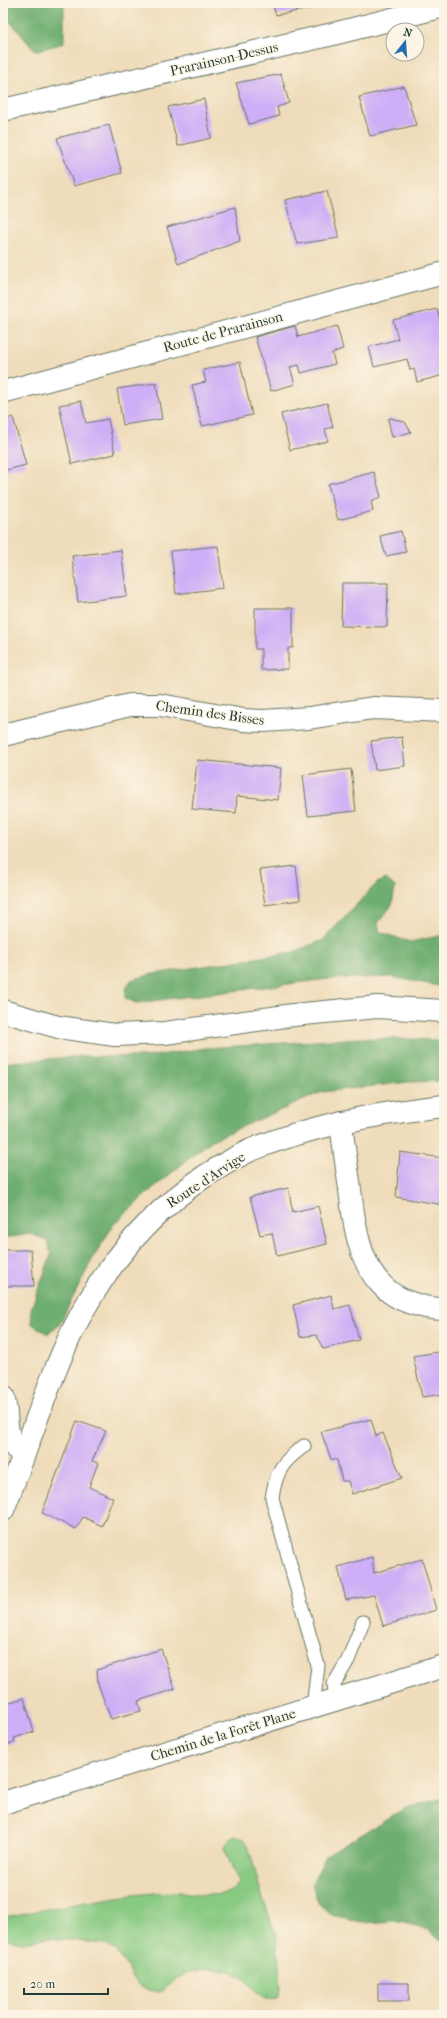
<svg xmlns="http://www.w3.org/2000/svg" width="447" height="2018" viewBox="0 0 447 2018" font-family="'IM FELL French Canon',serif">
<rect width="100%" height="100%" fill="#fcf5e5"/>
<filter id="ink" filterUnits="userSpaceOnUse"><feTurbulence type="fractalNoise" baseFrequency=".025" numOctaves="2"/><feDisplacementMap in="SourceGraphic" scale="8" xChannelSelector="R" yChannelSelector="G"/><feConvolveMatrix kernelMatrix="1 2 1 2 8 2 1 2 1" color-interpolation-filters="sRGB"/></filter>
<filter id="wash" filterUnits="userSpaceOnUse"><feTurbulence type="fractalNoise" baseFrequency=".012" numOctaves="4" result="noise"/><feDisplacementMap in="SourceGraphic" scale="16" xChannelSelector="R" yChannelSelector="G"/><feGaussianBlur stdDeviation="0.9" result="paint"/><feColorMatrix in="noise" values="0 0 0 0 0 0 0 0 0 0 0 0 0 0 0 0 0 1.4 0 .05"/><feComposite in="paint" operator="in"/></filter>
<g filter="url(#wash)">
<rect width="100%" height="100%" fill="#efdcba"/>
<path fill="#89ca82" stroke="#54845b" d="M 235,1836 L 244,1839 L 248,1846 L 263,1899 L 276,1935 L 281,1988 L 278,1998 L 269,1999 L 259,1994 L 242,1977 L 230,1971 L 211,1969 L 187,1972 L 160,1992 L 147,1990 L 138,1985 L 117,1951 L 104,1944 L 51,1938 L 22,1942 L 3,1938 L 3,1917 C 61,1908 117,1893 176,1892 C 195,1892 231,1904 240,1880 L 232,1868 L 225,1848 L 228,1840 Z"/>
<path fill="#6eae70" stroke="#467652" d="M 3,3 L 61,3 L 64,6 L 64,43 L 35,51 L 7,18 L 3,17 Z
M 386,879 L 395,887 L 392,905 L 378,923 L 380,932 L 410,942 L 444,935 L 444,987 L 392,977 L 328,979 L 136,1003 L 125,998 L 126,989 L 131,980 L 153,974 L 294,952 L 323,940 L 377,883 Z
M 361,1038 L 444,1040 L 444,1081 L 408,1082 L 322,1092 L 212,1140 L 153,1188 L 114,1224 L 93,1258 L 59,1325 L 48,1334 L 32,1324 L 31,1309 L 51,1255 L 47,1240 L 31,1234 L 3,1238 L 3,1063 L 82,1056 L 146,1057 L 206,1048 Z
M 444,1798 L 444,1944 L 429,1930 L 401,1921 L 360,1923 L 332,1915 L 318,1903 L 312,1884 L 326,1856 L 406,1808 Z"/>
<g id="blocks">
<path fill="#ceaef6" d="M 272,3 L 314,3 L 315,8 L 276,15 Z
M 281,74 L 289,103 L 277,107 L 279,116 L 249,124 L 236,83 Z
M 404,86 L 416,125 L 370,136 L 359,97 Z
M 204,99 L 211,138 L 178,146 L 168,107 Z
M 109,125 L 122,173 L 74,186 L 57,138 Z
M 327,191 L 339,238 L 297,244 L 285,200 Z
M 235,207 L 240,241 L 178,264 L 167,227 Z
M 437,309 L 444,334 L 444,375 L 417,382 L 414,369 L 410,370 L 407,359 L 374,367 L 369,347 L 398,339 L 393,320 Z
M 295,326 L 298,337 L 337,326 L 343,349 L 332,353 L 335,364 L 301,373 L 299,365 L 290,367 L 295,384 L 271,391 L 255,337 Z
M 240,362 L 252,415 L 202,426 L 192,385 L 206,382 L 203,370 Z
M 156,383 L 162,419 L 123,425 L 117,389 Z
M 81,401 L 86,423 L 108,419 L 115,454 L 72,464 L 59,405 Z
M 327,403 L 333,427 L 325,429 L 328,441 L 290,450 L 281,414 Z
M 13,417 L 26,465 L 3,471 L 3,420 Z
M 391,418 L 405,422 L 411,432 L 392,437 L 388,419 Z
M 374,472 L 381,497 L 371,501 L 373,511 L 338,520 L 328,484 Z
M 401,531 L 406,552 L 386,556 L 380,536 Z
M 218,546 L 223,588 L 176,594 L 171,551 Z
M 121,550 L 127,596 L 78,602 L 72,556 Z
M 342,583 L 388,583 L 387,627 L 341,626 Z
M 255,608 L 293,608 L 293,648 L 288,648 L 288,669 L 261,670 L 261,649 L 255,649 Z
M 402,737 L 405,766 L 375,770 L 371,741 Z
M 197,760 L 281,768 L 278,800 L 237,796 L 236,813 L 192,809 Z
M 351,769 L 356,811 L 308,816 L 303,775 Z
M 296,866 L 300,900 L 265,905 L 260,870 Z
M 400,1152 L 444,1158 L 444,1205 L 396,1197 Z
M 288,1188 L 293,1212 L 318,1206 L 327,1244 L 277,1256 L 272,1233 L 260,1235 L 250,1197 Z
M 3,1250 L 31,1250 L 34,1286 L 3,1286 Z
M 331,1295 L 334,1309 L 350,1305 L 359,1340 L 323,1349 L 316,1335 L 300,1337 L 293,1305 Z
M 444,1351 L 444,1394 L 422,1397 L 413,1356 Z
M 371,1419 L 376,1436 L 383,1433 L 402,1478 L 352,1494 L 348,1481 L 342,1481 L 337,1460 L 331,1459 L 321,1432 Z
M 77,1421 L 106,1431 L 92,1461 L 98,1463 L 89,1487 L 113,1498 L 102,1526 L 83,1517 L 76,1529 L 42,1513 Z
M 372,1557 L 374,1573 L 422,1559 L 436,1610 L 383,1626 L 374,1595 L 346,1600 L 338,1567 Z
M 161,1649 L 175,1689 L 138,1701 L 141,1711 L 111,1719 L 98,1684 L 97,1670 Z
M 24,1698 L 34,1732 L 14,1738 L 15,1742 L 3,1746 L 3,1704 Z
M 378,1983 L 409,1983 L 409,2001 L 378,2001 Z"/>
</g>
</g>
<g filter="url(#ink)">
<use href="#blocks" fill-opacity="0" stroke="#687563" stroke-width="1"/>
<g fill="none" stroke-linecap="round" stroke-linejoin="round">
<defs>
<path id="service" d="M 304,1446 C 282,1462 276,1471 272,1498 L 318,1666 L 313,1707
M 336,1700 L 334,1684 L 348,1660 L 363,1622"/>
<path id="minor" d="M 3,110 L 333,34 L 444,6
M 3,392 L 444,273
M 3,735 L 130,705 L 160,705 L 243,720 L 263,721 L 309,718 L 373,708 L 444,711
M 341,1122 C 343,1142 346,1162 349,1182 C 355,1229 359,1286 411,1303 C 422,1307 433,1309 444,1309
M 3,1396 C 10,1419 1,1440 23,1454
M 3,1803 L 444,1666"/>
<path id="tertiary" d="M 3,1011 L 58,1027 L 115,1035 L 165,1033 L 293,1015 L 377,1007 L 444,1011
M 3,1510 C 27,1451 45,1388 73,1330 C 104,1267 146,1216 205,1176 C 220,1167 235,1157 251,1150 C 312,1125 378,1113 444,1106"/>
</defs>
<use href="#service" stroke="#687563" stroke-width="15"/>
<use href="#minor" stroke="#687563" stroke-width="24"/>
<use href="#tertiary" stroke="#687563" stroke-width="24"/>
<use href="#service" stroke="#fff" stroke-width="13"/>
<use href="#minor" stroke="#fff" stroke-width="22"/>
<use href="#tertiary" stroke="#fff" stroke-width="22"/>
</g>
</g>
<g text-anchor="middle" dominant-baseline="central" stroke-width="3" stroke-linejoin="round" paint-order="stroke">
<g font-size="14" fill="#1f3d34" stroke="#fcf5e5">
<text transform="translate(224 59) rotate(-13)">Prarainson-Dessus</text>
<text transform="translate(223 332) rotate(-15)">Route de Prarainson</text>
<text transform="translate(210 713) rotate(8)">Chemin des Bisses</text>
<text transform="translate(206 1180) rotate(-33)">Route d'Arvige</text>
<text transform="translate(223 1735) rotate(-17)">Chemin de la Forêt Plane</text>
</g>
</g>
<rect width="447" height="2018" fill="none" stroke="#fcf5e5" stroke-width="16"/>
<g transform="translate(405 42) rotate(17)"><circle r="19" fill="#fcf5e5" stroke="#a4ab9e"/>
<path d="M0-3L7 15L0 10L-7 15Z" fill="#1f6fb2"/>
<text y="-6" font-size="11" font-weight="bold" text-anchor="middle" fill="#1f3d34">N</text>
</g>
<path d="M24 1988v6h84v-6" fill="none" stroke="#1f3d34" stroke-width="2"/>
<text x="30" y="1988" font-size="12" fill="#1f3d34" stroke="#fcf5e5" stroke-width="3" paint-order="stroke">20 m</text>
</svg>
